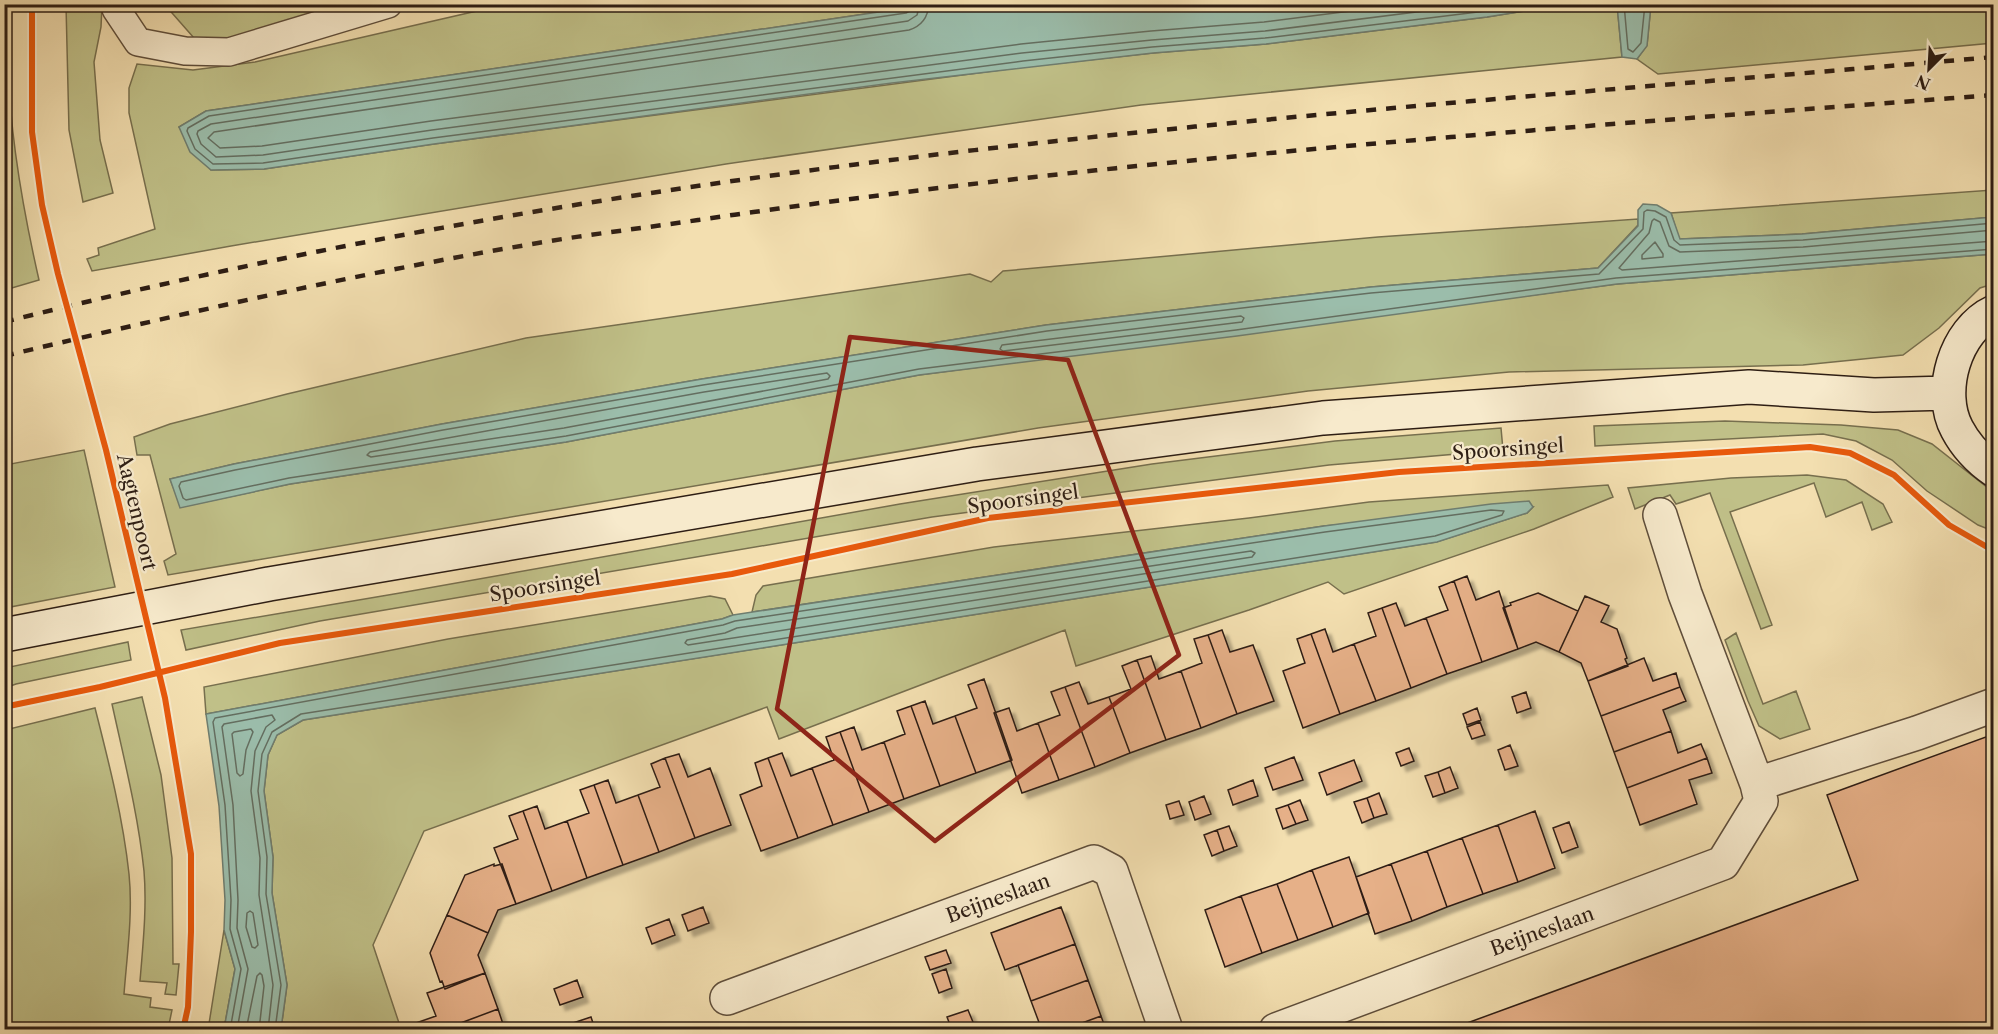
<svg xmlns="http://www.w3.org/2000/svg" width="1998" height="1034" viewBox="0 0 1998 1034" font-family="'Libre Caslon Text',serif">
<defs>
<filter id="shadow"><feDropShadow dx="5.5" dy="5.5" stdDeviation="1.5" flood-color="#0004"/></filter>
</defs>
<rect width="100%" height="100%" fill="#f3dfb0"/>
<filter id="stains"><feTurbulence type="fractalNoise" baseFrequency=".00333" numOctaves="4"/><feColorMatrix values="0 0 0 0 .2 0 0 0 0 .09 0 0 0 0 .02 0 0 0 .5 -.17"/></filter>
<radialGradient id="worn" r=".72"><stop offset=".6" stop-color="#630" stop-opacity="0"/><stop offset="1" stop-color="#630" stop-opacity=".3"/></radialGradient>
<path fill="#c0c088" stroke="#776f4e" stroke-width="1.5" d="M 1617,4 L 1622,57 L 1141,105 L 726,164 L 231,246 L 92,271 L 87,259 L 99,255 L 98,248 L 155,229 L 129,113 L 129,88 L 137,64 L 193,70 L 255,62 L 481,10 L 487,5 L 926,5 L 206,111 L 179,127 L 211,170 L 264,169 L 434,144 L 1024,67 L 1153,53 L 1266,44 L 1487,17 L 1561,5 Z
M 12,5 C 11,24 8,45 8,65 C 10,138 23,210 39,280 L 5,290 L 4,5 Z
M 66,5 L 102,5 L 101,27 L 94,62 L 100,140 L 113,193 L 83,202 L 69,130 Z
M 165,5 L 340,5 L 236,38 L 194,38 Z
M 1651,5 L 1993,5 L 1993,43 L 1658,74 L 1637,59 L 1647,45 Z
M 1993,190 L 1993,217 L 1802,234 L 1679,239 L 1671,213 Z
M 1638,219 L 1638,225 L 1598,268 L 1371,287 L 1046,325 L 702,379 L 442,424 L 234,464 L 170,479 L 181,507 L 290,484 L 566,442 L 919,375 L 1617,284 L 1993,254 L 1993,284 L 1980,288 L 1939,328 L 1903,355 L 1803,365 L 1509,372 L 1308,391 L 1038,428 L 168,575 L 164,561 L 176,554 L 150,455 L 137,455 L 134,437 L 170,424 L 287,394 L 526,338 L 970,274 L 991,282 L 1003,271 L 1378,237 Z
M 1725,421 L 1841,425 L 1898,430 L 1932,444 L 1993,492 L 1993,531 L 1978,525 L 1927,491 L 1892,460 L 1856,441 L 1823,434 L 1595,446 L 1594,426 Z
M 1501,428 L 1503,450 L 1329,465 L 932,517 L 320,621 L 186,650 L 181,630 L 400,593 L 900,504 L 1152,464 L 1335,441 Z
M 84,450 L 115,587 L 5,608 L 5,465 Z
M 1807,475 L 1846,480 L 1883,504 L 1892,522 L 1872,530 L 1862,502 L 1826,517 L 1814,483 L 1730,512 L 1772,625 L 1761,629 L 1710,493 L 1676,504 L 1670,495 L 1635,509 L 1628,488 L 1731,478 Z
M 1608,485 L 1613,497 L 1534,529 L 1344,594 L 1328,582 L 1249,610 L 1076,666 L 1065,630 L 779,739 L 767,707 L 424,831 L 373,945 L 401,1029 L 281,1029 L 287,985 L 272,893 L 273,857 L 264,791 L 268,755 L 277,735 L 303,720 L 1436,542 L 1527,513 L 1533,507 L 1324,526 L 752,612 L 756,595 L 763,586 L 994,547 L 1249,518 L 1369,502 Z
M 710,596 L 725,599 L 733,615 L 722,619 L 206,714 L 204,687 L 448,639 Z
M 1736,633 L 1763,704 L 1796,691 L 1810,729 L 1780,739 L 1759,726 L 1748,701 L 1725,640 Z
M 128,642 L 131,660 L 16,684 L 5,688 L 5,668 Z
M 142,697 L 161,775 L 172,858 L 173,964 L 179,964 L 176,995 L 165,994 L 167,983 L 140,981 C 143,944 147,907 144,871 C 138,814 124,759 112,704 Z
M 95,708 C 109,763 123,818 129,874 C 133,913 127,955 124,994 L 151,998 L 150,1007 L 172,1010 L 168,1029 L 5,1029 L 5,730 Z
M 224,930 L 235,969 L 224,1029 L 208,1030 Z"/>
<path fill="#9bbdab" stroke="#6f7d6f" stroke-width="1.5" d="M 926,5 L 1561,5 L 1487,17 L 1266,44 L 1153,53 L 892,83 L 434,144 L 264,169 L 211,170 L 190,152 L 179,127 L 206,111 Z
M 1617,5 L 1651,5 L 1647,46 L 1637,59 L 1622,57 Z
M 1643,204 L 1657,205 L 1671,213 L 1680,239 L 1802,234 L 1993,217 L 1993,254 L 1617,284 L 1237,336 L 919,375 L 566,442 L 290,484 L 180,508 L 170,479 L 234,464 L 442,424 L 702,379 L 1046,325 L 1371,287 L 1598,268 L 1638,226 L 1638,210 Z
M 1529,501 L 1533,507 L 1527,513 L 1437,542 L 303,720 L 277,735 L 268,755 L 264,791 L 273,857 L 272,893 L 287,985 L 281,1029 L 224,1029 L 235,969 L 224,930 L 225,900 L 219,806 L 206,714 L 722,619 L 733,615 L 1324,526 L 1491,504 Z"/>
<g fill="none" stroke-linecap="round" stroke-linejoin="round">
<path stroke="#646e60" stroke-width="1.5" d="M 912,4 L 911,10 L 906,13 L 209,116 L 188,128 L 187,131 L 195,149 L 213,164 L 263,163 L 433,138 L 1023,61 L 1152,47 L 1265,38 L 1486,11 L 1526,4
M 920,4 L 917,15 L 908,21 L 211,124 L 198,131 L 197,134 L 201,144 L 216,157 L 263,155 L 432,130 L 1022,53 L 1152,40 L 1265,31 L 1480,4
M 929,4 C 928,17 922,26 909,30 L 214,132 L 208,138 L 220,148 L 262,146 L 431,121 L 1021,44 L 1151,31 L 1264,22 L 1406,4
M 1624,4 L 1628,49 L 1633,52 L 1641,43 L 1645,4
M 1994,223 L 1803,240 L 1680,245 L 1674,240 L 1666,217 L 1655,211 L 1647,210 L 1644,212 L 1643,229 L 1599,274 L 1371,293 L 1047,331 L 703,385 L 443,430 L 235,470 L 181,482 L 179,486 L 183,498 L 186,500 L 289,478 L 566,436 L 919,369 L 1236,330 L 1616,278 L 1994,249
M 1994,230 L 1803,247 L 1680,252 L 1669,246 L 1660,222 L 1654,219 L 1652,221 L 1649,233 L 1619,268 L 1622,270 L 1994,241
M 1655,242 L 1663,254 L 1663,257 L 1642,259 L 1642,255 Z
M 1241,316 L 1244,318 L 1242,322 L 1003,351 L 1000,349 L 1002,345 Z
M 827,373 L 830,376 L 828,379 L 564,428 L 371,457 L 367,455 L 370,452 L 704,392 Z
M 1251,551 L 1255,553 L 1252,557 L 688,645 L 685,643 L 687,640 L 725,633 L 737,628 Z
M 251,729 L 253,732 L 246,750 L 243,774 L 240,776 L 237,773 L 232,734 L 234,732 Z
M 250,911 L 253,913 L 258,945 L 255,948 L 252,947 L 246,927 L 247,913 Z
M 230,1030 L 241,969 L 230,929 L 231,900 L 225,805 L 213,722 L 215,718 L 723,625 L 735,621 L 1325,532 L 1491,510 L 1504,511 L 1502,515 L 1435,536 L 301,714 L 272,732 L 262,754 L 258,791 L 267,857 L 266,894 L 281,985 L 275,1030
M 237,1030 L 248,969 L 237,928 L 238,900 L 233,805 L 222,727 L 224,724 L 272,715 L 275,720 L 266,727 L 255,751 L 251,791 L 260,858 L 259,895 L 273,985 L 268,1030
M 246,1030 L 257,976 L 260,973 L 262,975 L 264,986 L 259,1030"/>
</g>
<path fill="#e6b088" stroke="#2e1e14" stroke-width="1.5" filter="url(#shadow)" d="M 1467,576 L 1476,600 L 1499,591 L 1518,649 L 1482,662 L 1454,581 Z
M 1454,581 L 1482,662 L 1447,674 L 1426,618 L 1448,610 L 1439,587 Z
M 1538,593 L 1578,611 L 1559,652 L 1536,642 L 1518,649 L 1503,608 L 1511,605 L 1510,603 Z
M 1585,596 L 1609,606 L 1601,622 L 1617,629 L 1627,658 L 1625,659 L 1628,666 L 1588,681 L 1581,663 L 1559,652 Z
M 1396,603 L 1405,626 L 1426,618 L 1447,674 L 1411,688 L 1382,608 Z
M 1382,608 L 1411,688 L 1376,701 L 1354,644 L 1376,636 L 1368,613 Z
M 1325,629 L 1333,652 L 1354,644 L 1376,701 L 1340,714 L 1311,634 Z
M 1222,630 L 1230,652 L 1253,645 L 1274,701 L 1237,714 L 1208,635 Z
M 1311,634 L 1340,714 L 1303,728 L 1283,671 L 1305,663 L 1297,639 Z
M 1208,635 L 1237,714 L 1201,728 L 1181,671 L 1202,663 L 1194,639 Z
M 1151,656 L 1159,679 L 1181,671 L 1201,728 L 1166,740 L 1137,660 Z
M 1644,658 L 1653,681 L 1676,673 L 1680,687 L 1601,716 L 1588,681 Z
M 1137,660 L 1166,740 L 1130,753 L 1109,697 L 1131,689 L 1122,666 Z
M 984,679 L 1012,760 L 976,773 L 955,716 L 977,708 L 968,685 Z
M 1079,682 L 1088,704 L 1109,697 L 1130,753 L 1095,767 L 1065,687 Z
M 1065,687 L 1095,767 L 1059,780 L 1038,723 L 1060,715 L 1051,692 Z
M 1680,687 L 1686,701 L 1663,710 L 1671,731 L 1614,752 L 1601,716 Z
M 1526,692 L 1531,708 L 1517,713 L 1512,697 Z
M 925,701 L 933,724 L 955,716 L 976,773 L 940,786 L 911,706 Z
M 911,706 L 940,786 L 904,799 L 884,742 L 905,734 L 897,711 Z
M 1009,708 L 1017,731 L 1038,723 L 1059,780 L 1022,793 L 994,713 Z
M 1477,708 L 1481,720 L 1467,725 L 1463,714 Z
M 1480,722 L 1485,735 L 1472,739 L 1467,727 Z
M 854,727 L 862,750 L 884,742 L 904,799 L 869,812 L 840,732 Z
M 1671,731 L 1678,753 L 1701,744 L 1707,758 L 1627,788 L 1614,752 Z
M 840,732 L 869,812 L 833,825 L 812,768 L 834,760 L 826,737 Z
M 1994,734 L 1994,1030 L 1448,1030 L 1858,880 L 1827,795 Z
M 1510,745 L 1518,766 L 1505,770 L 1498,750 Z
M 1409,748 L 1414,761 L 1401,766 L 1396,753 Z
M 782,753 L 791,776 L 812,768 L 833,825 L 798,838 L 768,758 Z
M 679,754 L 688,777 L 710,768 L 731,825 L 695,838 L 665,758 Z
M 1294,757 L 1303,780 L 1273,790 L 1265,768 Z
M 665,758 L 695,838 L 659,852 L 638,795 L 660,787 L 651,764 Z
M 768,758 L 798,838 L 761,851 L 740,795 L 762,786 L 755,763 Z
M 1707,758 L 1712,773 L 1689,780 L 1697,804 L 1640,825 L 1627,788 Z
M 1354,760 L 1362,781 L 1327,795 L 1319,773 Z
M 1450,767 L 1458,788 L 1445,793 L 1438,772 Z
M 1438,772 L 1445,793 L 1433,797 L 1425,776 Z
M 608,780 L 616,803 L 638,795 L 659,852 L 623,865 L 594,785 Z
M 1253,780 L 1258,796 L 1233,805 L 1228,790 Z
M 594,785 L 623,865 L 587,878 L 567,821 L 589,813 L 580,790 Z
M 1379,793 L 1387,814 L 1374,818 L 1367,798 Z
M 1204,796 L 1211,814 L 1195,820 L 1189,802 Z
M 1367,798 L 1374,818 L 1362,823 L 1354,802 Z
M 1300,800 L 1308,820 L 1296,824 L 1288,805 Z
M 1179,801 L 1184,815 L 1170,819 L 1166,805 Z
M 1288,805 L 1296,824 L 1283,829 L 1276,809 Z
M 537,806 L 545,829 L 567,821 L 587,878 L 552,891 L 523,811 Z
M 523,811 L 552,891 L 516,904 L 494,848 L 518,839 L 509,816 Z
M 1535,811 L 1555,868 L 1518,882 L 1498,825 Z
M 1569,822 L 1578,847 L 1562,853 L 1553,828 Z
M 1498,825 L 1518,882 L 1483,894 L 1462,838 Z
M 1229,826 L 1237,846 L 1224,851 L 1217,830 Z
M 1217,830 L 1224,851 L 1212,856 L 1204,835 Z
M 1462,838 L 1483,894 L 1447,907 L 1427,851 Z
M 1427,851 L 1447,907 L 1412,921 L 1391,864 Z
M 1349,857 L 1369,913 L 1333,927 L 1312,870 Z
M 494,864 L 494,866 L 502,864 L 516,904 L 498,910 L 488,933 L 447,915 L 465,875 Z
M 1391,864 L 1412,921 L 1375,934 L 1356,877 Z
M 1312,870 L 1333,927 L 1298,940 L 1277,884 Z
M 1277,884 L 1298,940 L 1262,953 L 1241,896 Z
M 1241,896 L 1262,953 L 1225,967 L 1205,910 Z
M 703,907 L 709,923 L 688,931 L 682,915 Z
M 1061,907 L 1075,944 L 1005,970 L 991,933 Z
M 447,915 L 488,933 L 478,955 L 485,973 L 445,989 L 442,981 L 440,982 L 430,953 Z
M 669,919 L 675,935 L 652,944 L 646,928 Z
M 1075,944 L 1088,980 L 1031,1001 L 1018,965 Z
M 946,950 L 951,963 L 930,970 L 925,957 Z
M 946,969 L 952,988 L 939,993 L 932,974 Z
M 485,973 L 498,1009 L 442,1030 L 414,1030 L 413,1024 L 436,1016 L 427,993 Z
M 577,980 L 583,997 L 560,1005 L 554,989 Z
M 1088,980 L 1101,1016 L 1063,1030 L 1024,1030 L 1040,1025 L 1031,1001 Z
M 498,1009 L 505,1030 L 442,1030 Z
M 968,1010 L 973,1022 L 952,1030 L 947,1017 Z
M 1101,1016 L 1106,1030 L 1063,1030 Z
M 591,1017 L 595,1029 L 572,1030 L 570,1024 Z"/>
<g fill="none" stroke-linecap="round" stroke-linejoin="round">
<defs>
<path id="service" d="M 117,4 L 116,9 L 138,42 L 185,51 L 229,52 L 388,4"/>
<path id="minor" d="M 1660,515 L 1685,594 L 1757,784
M 727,998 L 1094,862 L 1111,871 L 1166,1030
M 1276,1030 L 1723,863 L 1761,801 L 1757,784 L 1917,733 L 1994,705"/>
<path id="secondary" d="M 1994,312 C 1955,330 1937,392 1957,429 C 1966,446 1978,459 1994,470
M 4,635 L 269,584 L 977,464 L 1323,418 L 1749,387 L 1874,395 L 1948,393"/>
</defs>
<use href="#service" stroke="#5f4e3b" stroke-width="30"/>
<use href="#minor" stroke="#5f4e3b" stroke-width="36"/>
<use href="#secondary" stroke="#2e1e14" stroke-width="36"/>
<use href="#service" stroke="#f7eacc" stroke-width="27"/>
<use href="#minor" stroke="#f7eacc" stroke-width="33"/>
<use href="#secondary" stroke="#f7eacc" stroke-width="33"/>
<path stroke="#2e1e14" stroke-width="4.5" stroke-dasharray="10 10" stroke-linecap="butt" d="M 4,322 C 275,254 551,204 828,168 C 1215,118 1605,91 1994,57
M 4,356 C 181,314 359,273 538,243 C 591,234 644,228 698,220 C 1127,157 1561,128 1994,95"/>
<defs>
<path id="cycleway" d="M 32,4 L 32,132 L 42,205 L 58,274 L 106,450 L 165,698 L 191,854 L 191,932 L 188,1007 L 183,1030
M 4,707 L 100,687 L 280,643 L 732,574 L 988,518 L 1399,472 L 1810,447 L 1850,453 L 1894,475 L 1949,525 L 1994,551"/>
</defs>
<use href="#cycleway" stroke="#f7eacc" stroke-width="10"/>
<use href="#cycleway" stroke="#e8590c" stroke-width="6"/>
</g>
<path fill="none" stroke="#8f2418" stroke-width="4.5" stroke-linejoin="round" d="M 850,337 L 1068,360 L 1179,655 L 935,841 L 777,709 Z"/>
<g text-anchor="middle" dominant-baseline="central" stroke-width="4.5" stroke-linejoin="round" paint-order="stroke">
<g font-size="20" fill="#2e1e14" stroke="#f7eacc">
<text transform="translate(1508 449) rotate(-4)">Spoorsingel</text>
<text transform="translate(1023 499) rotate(-8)">Spoorsingel</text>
<text transform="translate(137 512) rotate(77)">Aagtenpoort</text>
<text transform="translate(545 586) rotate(-9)">Spoorsingel</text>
<text transform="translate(998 898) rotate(-20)">Beijneslaan</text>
<text transform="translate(1542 931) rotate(-20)">Beijneslaan</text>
</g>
</g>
<rect width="1998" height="1034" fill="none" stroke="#f3dfb0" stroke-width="24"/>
<rect x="6" y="6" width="1986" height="1022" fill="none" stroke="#2e1e14" stroke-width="3"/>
<rect x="12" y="12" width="1974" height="1010" fill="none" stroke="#2e1e14" stroke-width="1.5"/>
<g transform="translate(1929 69) rotate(204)" stroke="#f7eacc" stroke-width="4.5" paint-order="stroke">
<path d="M0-4.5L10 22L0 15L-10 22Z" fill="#2e1e14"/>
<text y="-9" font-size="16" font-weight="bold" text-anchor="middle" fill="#2e1e14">N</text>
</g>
<rect width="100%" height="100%" filter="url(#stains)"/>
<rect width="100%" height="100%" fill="url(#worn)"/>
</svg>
